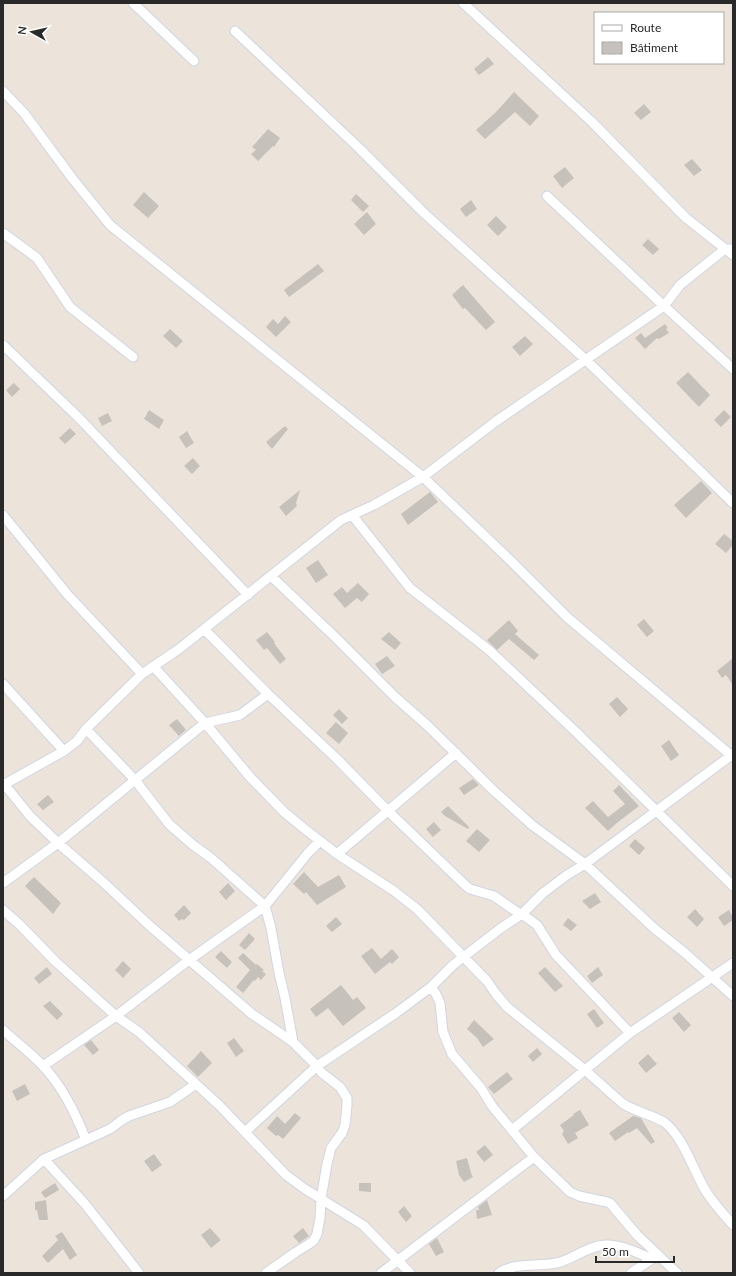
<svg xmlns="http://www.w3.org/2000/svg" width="736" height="1276" viewBox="0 0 736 1276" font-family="Lato,sans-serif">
<rect width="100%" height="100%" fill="#ece4db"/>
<path fill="#c7c1bb" d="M 488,57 L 494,64 L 479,75 L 474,69 Z
M 514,92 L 539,116 L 530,126 L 515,112 L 485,139 L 476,130 L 496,112 Z
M 644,104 L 651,112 L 641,120 L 634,113 Z
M 268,129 L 280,138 L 274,147 L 273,146 L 258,161 L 251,154 L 256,150 L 252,147 Z
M 692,159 L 702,170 L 694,176 L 684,165 Z
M 565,167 L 574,178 L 562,188 L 553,176 Z
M 144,192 L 159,206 L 148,218 L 133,205 Z
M 356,194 L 369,206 L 363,212 L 351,200 Z
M 471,200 L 477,209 L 466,217 L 460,209 Z
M 367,212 L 376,224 L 364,235 L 354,224 Z
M 496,216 L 507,227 L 498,236 L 487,225 Z
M 648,239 L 659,249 L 653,255 L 642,245 Z
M 318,264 L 324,271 L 289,297 L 284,290 Z
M 463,285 L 495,322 L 486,330 L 465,308 L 463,309 L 452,295 Z
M 285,316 L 291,322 L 276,337 L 266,327 L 273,319 L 278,324 Z
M 665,324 L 668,328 L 666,329 L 669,333 L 659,339 L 657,338 L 645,349 L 635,338 L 641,333 L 645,338 Z
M 170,329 L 183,341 L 176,348 L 163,336 Z
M 525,336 L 533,344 L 520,356 L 512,347 Z
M 688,372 L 710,395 L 699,407 L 676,383 Z
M 14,383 L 20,389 L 12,397 L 6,390 Z
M 149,410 L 164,420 L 159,429 L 144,419 Z
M 724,410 L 731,417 L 721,427 L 714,420 Z
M 108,413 L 112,421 L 102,426 L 98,418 Z
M 285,426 L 288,429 L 272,449 L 266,442 Z
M 70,428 L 76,434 L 65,444 L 59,438 Z
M 187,431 L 194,443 L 186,448 L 179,437 Z
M 193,458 L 200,466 L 192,474 L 184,466 Z
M 701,481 L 712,493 L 686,518 L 674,505 Z
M 300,490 L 296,503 L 297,506 L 286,516 L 279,507 Z
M 430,492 L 438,502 L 408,525 L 401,514 Z
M 724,534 L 733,541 L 733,545 L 726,553 L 715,544 Z
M 318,560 L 328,575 L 316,583 L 306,568 Z
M 358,583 L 369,594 L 362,602 L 357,598 L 345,608 L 333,594 L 342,587 L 347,593 Z
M 644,619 L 654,631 L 647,637 L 637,625 Z
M 509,620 L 518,631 L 515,634 L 539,655 L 534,660 L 509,639 L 497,650 L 487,640 Z
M 267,632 L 275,642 L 274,643 L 286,659 L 280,664 L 267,648 L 264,650 L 256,640 Z
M 389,632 L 401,643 L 395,650 L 381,639 Z
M 387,656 L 395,666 L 382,674 L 375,664 Z
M 733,658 L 733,685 L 726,675 L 722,678 L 717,671 Z
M 617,697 L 628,709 L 620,717 L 609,704 Z
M 339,709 L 348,718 L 342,724 L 333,715 Z
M 177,719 L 186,730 L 179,736 L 169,725 Z
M 336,722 L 348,733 L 339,744 L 326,733 Z
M 669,740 L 679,755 L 671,761 L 661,746 Z
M 473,779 L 479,785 L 464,795 L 459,788 Z
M 619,785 L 639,806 L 618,822 L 608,831 L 585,808 L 593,801 L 608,817 L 625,804 L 613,791 Z
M 48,795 L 54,802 L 43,810 L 37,804 Z
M 448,806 L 469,827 L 468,829 L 445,816 L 441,812 Z
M 434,822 L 441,830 L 433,837 L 426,829 Z
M 477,829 L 490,840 L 479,852 L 466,841 Z
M 635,839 L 645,848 L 639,855 L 629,846 Z
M 304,872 L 318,887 L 339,875 L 346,887 L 317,905 L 306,892 L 304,894 L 293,884 Z
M 34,877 L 61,903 L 53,914 L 25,886 Z
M 228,883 L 235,891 L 226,900 L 219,892 Z
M 595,893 L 601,902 L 590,909 L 582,901 Z
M 184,905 L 191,913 L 184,920 L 182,919 L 179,921 L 174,915 Z
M 695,909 L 704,919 L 697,927 L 687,917 Z
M 729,910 L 733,917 L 733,920 L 724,926 L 718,917 Z
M 336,917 L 342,924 L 332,932 L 326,926 Z
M 568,918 L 577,925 L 571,931 L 563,925 Z
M 249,933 L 255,939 L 245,950 L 239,945 Z
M 372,948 L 381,959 L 392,949 L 399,957 L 392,964 L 390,962 L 375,974 L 361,956 Z
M 221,951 L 232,962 L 227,968 L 215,957 Z
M 243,953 L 256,965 L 257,964 L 264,970 L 262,971 L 266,974 L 261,980 L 258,977 L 255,981 L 254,980 L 243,993 L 236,987 L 250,970 L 238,958 Z
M 123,961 L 131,969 L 123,978 L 115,970 Z
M 47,967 L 52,974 L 39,984 L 34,978 Z
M 545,967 L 563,986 L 555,992 L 538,973 Z
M 598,967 L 603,975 L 592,983 L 587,976 Z
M 341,985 L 353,1000 L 357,997 L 366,1008 L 343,1026 L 328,1008 L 316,1017 L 310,1009 Z
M 50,1001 L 63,1014 L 57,1020 L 43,1006 Z
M 594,1009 L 604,1023 L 597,1028 L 587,1014 Z
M 679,1012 L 691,1025 L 684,1032 L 672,1018 Z
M 474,1020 L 494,1039 L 483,1047 L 477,1038 L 467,1029 Z
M 234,1038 L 244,1051 L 236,1057 L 227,1043 Z
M 91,1040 L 99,1050 L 93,1055 L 84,1045 Z
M 537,1048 L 542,1054 L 533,1062 L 528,1056 Z
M 201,1051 L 212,1063 L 198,1077 L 187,1066 Z
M 648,1054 L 657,1064 L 646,1073 L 638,1063 Z
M 507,1072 L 513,1079 L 494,1094 L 488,1087 Z
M 25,1084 L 30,1094 L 17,1101 L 12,1091 Z
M 580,1110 L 589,1125 L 575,1133 L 578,1138 L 568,1144 L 562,1134 L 564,1131 L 560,1125 L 574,1115 L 573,1114 Z
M 295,1113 L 301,1118 L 283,1139 L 278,1135 L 276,1136 L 267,1128 L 277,1116 L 285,1124 Z
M 633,1116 L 641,1118 L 655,1142 L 651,1144 L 637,1128 L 629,1133 L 628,1132 L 615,1141 L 609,1133 Z
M 485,1145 L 493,1155 L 484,1162 L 476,1152 Z
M 154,1154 L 162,1165 L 152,1172 L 144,1161 Z
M 467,1158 L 471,1173 L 473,1177 L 464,1182 L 459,1175 L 456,1161 Z
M 55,1183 L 59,1190 L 45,1198 L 41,1192 Z
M 359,1183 L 371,1183 L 371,1192 L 359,1191 Z
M 46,1200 L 48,1220 L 39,1220 L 37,1210 L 35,1210 L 35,1202 Z
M 487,1200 L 492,1215 L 477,1219 L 476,1210 L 479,1210 L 478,1207 Z
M 404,1206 L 412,1216 L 406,1222 L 398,1212 Z
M 210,1228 L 221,1240 L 211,1248 L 201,1235 Z
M 303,1228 L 309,1236 L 299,1243 L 293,1236 Z
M 62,1232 L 77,1255 L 70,1260 L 63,1249 L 48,1263 L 42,1256 L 58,1240 L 55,1236 Z
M 437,1238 L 444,1252 L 436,1256 L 429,1244 Z"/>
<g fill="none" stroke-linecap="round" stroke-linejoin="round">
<defs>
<path id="minor" d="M 133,3 L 194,61
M 463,3 L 592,122 L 686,218 L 733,255
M 235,31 L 360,149 L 425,214 L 585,359 L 733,503
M 3,91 L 24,113 L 72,178 L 110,225 L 423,477 L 512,562 L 568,618 L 733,757
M 547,196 L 664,306 L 680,285 L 725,249 L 730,249
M 3,233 L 37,258 L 70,307 L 133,357
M 3,345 L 78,417 L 248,595
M 3,515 L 67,594 L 142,674
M 352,515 L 410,588 L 489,650 L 576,732 L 733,886
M 271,576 L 334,636 L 395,697 L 428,726 L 493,790 L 532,825 L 585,864 L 655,929 L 685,953 L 733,996
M 204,629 L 268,694 L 337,759 L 388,811 L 465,885 L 470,889 L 494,896 L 514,910 L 529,919 L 537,925 L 556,955 L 630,1033
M 153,666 L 205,723 L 250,777 L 284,812 L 306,830 L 337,854 L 394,891 L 417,909 L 487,981 L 496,994 L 507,1007 L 585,1070 L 622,1103 C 635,1112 651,1114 664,1122 C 684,1137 694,1173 707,1193 C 715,1205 724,1215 733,1225
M 3,684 L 64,751
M 4,784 L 30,816 L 58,843 L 103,882 L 150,926 L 252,1014 L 293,1042
M 3,785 L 64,751 L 77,741 L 86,729 L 142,674 L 179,649 L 341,520 L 374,505 L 423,477 L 495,422 L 664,306 L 733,369
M 337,854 L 456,753
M 3,883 L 58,843 L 205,723 L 240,715 L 268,694
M 3,910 L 19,924 L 56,962 L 116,1016 L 139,1032 L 196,1084 L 220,1106 L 286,1175 L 305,1189 L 363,1225 L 410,1273
M 3,1030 C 16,1042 31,1053 43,1066 C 63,1087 76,1114 86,1140
M 43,1066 L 116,1016 L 189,960 L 265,906 L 211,858 L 193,845 L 169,824 L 135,780 L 86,729
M 512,1130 L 630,1033 L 733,963
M 245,1132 L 317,1066 L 396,1013 L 431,987
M 44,1159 L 85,1204 L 139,1273
M 3,1196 L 44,1159 L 110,1129 L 122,1120 L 129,1116 L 170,1102 L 196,1084
M 266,1273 L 296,1252 L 309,1244 L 314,1240 L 317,1234 L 320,1218 L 321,1199 L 327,1164 L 331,1148 L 342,1133 L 345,1125 L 347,1106 L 347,1098 L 340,1087 L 322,1073 L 317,1066 L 293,1042 L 285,998 L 279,973 L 271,928 L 265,906 L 308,853 L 320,841
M 381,1273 L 534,1157
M 499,1273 C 515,1262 537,1267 556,1263 C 572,1260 587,1246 605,1245 C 620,1244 638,1253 652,1259
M 631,1273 L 655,1257
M 677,1273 L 637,1235 L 610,1203 L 607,1202 L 579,1196 L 570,1192 L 534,1157 L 492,1106 L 481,1088 L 452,1054 L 443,1032 L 440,1003 L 436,994 L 431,987 L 453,965 L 501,928 L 522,914 L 543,893 L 567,875 L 585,864 L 733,754"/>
</defs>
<use href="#minor" stroke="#d0d5e2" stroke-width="11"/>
<use href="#minor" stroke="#fff" stroke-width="9"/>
</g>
<rect width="736" height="1276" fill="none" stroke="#292929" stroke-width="8"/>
<rect x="594" y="12" width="130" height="52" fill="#ffffff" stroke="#a9a9a9"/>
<rect x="602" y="25" width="20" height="6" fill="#ffffff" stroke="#a9a9a9"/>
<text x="630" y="32" font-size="12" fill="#292929">Route</text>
<rect x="602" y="42" width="20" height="12" fill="#c7c1bb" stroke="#a9a9a9"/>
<text x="630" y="52" font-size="12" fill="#292929">Bâtiment</text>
<g transform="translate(32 32) rotate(278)" stroke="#ffffff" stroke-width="3" paint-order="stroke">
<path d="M0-3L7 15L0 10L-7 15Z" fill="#292929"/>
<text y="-6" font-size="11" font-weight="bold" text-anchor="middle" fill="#292929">N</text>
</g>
<path d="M596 1256v6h78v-6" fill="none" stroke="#292929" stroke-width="2"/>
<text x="602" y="1256" font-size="12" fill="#292929" stroke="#ffffff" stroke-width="3" paint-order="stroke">50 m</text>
</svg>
